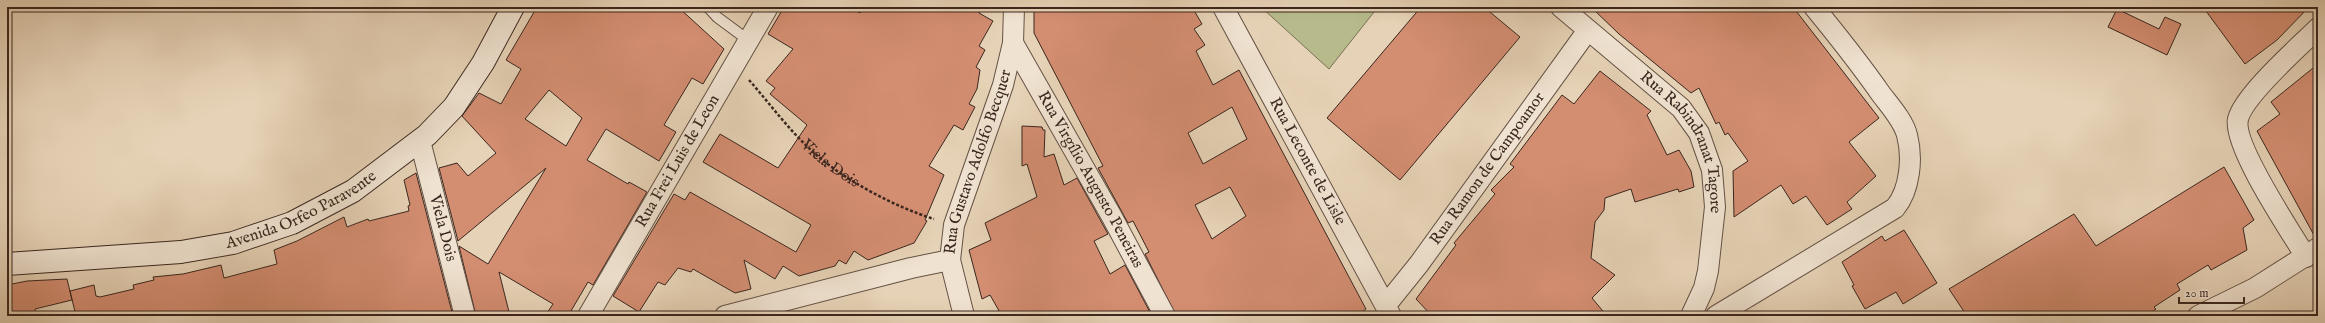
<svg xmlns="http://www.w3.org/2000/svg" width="2325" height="323" viewBox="0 0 2325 323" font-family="'IM FELL English',serif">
<rect width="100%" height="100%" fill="#e6d2b6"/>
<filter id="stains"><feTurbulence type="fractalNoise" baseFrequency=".005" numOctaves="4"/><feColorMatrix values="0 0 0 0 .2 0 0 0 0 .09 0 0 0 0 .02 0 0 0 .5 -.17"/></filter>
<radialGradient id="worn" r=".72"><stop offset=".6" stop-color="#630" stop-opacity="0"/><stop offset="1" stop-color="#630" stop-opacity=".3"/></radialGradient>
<path fill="#b7bb8c" stroke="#787156" d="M 1261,7 L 1369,7 L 1374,12 L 1329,69 Z"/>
<path fill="#d38d71" stroke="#3a271f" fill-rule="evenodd" d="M 537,7 L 678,7 L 724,49 L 703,84 L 692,78 L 664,125 L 676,132 L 659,161 L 606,129 L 587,160 L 628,184 L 629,182 L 647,192 L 593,285 L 588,282 L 568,316 L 545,316 L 553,304 L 499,272 L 510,316 L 476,316 L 459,246 L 488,264 L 546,168 L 458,241 L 439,168 L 457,163 L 468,176 L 496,153 L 462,116 L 479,93 L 501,104 L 521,69 L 506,60 ZM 549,90 L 582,118 L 566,146 L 525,119 Z
M 784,7 L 850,7 L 860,13 L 863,7 L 983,7 L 979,13 L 993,21 L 979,46 L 985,50 L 976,67 L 980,70 L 977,89 L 969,104 L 975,107 L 963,130 L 954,125 L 929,166 L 944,175 L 925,220 L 927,221 L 914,243 L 868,260 L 854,251 L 846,264 L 839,260 L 835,266 L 799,276 L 783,266 L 775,279 L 744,260 L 751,289 L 735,293 L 693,269 L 691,272 L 678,268 L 665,285 L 658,282 L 639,312 L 613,296 L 674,194 L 685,200 L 690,192 L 796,252 L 811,225 L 703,162 L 720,134 L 778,168 L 807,125 L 770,94 L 775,88 L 766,81 L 793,49 L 768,34 Z
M 1034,7 L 1192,7 L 1202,24 L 1194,29 L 1205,45 L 1196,51 L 1213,85 L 1239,70 L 1366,309 L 1356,316 L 1176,316 L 1145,254 L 1149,252 L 1133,221 L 1128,223 L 1098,168 L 1103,166 L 1034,33 ZM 1232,107 L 1247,139 L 1203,164 L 1188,133 ZM 1230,187 L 1246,216 L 1212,239 L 1195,205 Z
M 1421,7 L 1484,7 L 1520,37 L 1400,180 L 1327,118 Z
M 1591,7 L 1793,7 L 1879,118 L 1849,142 L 1876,176 L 1847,202 L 1852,209 L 1827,225 L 1806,196 L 1793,204 L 1781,185 L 1734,217 L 1733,171 L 1748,161 L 1728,133 L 1725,135 L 1719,122 L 1716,124 L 1699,88 L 1691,93 L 1619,34 Z
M 2203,7 L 2309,7 L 2277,40 L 2245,64 Z
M 2117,9 L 2159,29 L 2165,17 L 2181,24 L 2167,55 L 2108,27 Z
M 2318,64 L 2318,237 L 2315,237 L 2257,131 L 2280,114 L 2271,102 Z
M 1600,71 L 1651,111 L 1647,115 L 1667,155 L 1679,150 L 1691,171 L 1694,187 L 1679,192 L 1678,189 L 1635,202 L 1631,189 L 1605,198 L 1604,210 L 1595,222 L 1591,258 L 1615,275 L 1592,298 L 1607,316 L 1432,316 L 1416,299 L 1456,245 L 1454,243 L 1495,194 L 1491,190 L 1514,167 L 1510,164 L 1562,95 L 1574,104 Z
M 1022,126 L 1042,127 L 1043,130 L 1045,130 L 1044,157 L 1054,154 L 1064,185 L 1077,178 L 1108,234 L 1094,241 L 1110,274 L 1125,265 L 1152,316 L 1002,316 L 990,295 L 982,299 L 969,250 L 991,240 L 985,223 L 1037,197 L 1027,164 L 1022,166 Z
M 2224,167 L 2254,220 L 2243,228 L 2247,250 L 2211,270 L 2208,265 L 2177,284 L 2180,290 L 2154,307 L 2156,309 L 2146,316 L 1967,316 L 1949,289 L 2074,214 L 2096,246 Z
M 416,173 L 453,316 L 266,316 L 265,311 L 244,316 L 76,316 L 70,291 L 94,285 L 96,296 L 100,297 L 134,289 L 133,285 L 154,280 L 153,277 L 183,274 L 221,265 L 224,278 L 277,264 L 274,250 L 297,241 L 344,217 L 347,227 L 368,219 L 369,221 L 409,211 L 408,206 L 410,205 L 404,180 Z
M 1904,230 L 1937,283 L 1903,304 L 1896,292 L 1865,309 L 1852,286 L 1854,285 L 1842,262 L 1882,236 L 1885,241 Z
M 67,279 L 72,300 L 35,309 L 36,316 L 7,316 L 7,285 L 27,281 Z"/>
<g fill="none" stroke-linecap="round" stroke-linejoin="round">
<defs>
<path id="lane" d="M 708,7 L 717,17 L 748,40"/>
<g id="street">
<path id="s2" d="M 1223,7 L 1391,316"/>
<path id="s3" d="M 1561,7 L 1681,108 L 1699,133 L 1712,170 L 1715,207 L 1708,271 L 1704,288 L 1691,316"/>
<path id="s4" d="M 1013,43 L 1112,217 L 1165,316"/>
<path id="s5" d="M 420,141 L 465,316"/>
<path d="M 2306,257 C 2291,232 2232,145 2238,119 C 2244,95 2299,47 2318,28"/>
<path id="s6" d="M 1386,305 L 1419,264 L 1588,30"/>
<path id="s7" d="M 588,316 L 768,7"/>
<path d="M 725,316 L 911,268 L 950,260"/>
<path id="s8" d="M 964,316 L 950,260 L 954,225 L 1003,85 L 1013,43 L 1014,7"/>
<path d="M 1716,316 L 1895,208 C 1910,190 1913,158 1907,135 C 1903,120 1890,106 1881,94 C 1860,64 1837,35 1814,7"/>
<path d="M 2198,316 L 2255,288 L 2318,248"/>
</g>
<g id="secondary">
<path id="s9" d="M 7,264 L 181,252 L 233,243 L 292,223 L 353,191 L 427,135 L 454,107 L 483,63 L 513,7"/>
</g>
</defs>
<use href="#lane" stroke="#655245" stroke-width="12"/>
<use href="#street" stroke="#655245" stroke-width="22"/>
<use href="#secondary" stroke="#3a271f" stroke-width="24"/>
<path stroke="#3a271f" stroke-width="2.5" stroke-dasharray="3 2" stroke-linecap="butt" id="s1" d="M 749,80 C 770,104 789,130 812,151 C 842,179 895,207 934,219"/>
<use href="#lane" stroke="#efe2d0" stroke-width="10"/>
<use href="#street" stroke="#efe2d0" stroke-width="20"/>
<use href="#secondary" stroke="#efe2d0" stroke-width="22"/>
</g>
<g text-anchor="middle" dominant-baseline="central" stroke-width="3" stroke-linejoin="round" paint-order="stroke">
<g font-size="16" fill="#3a271f" stroke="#efe2d0">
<text stroke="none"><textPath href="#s3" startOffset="188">Rua Rabindranat Tagore</textPath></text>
<text stroke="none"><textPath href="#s7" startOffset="179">Rua Frei Luis de Leon</textPath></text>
<text stroke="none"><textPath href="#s2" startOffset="176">Rua Leconte de Lisle</textPath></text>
<text stroke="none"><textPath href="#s1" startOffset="117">Viela Dois</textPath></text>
<text stroke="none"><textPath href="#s8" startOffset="160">Rua Gustavo Adolfo Becquer</textPath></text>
<text stroke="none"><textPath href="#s6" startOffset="170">Rua Ramon de Campoamor</textPath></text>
<text stroke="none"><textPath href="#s4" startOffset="157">Rua Virgílio Augusto Peneiras</textPath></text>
<text stroke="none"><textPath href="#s9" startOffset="303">Avenida Orfeo Paravente</textPath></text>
<text stroke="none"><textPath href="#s5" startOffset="90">Viela Dois</textPath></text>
</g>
</g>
<rect width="2325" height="323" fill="none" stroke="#e6d2b6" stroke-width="24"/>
<rect x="8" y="8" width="2309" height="307" fill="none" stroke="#3a271f" stroke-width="2"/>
<rect x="12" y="12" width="2301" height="299" fill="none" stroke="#3a271f"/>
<path d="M2179 297v6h65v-6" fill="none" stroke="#3a271f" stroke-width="2"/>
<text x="2185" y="297" font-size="12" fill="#3a271f" stroke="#efe2d0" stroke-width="3" paint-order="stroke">20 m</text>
<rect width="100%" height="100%" filter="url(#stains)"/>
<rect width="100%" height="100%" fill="url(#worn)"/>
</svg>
